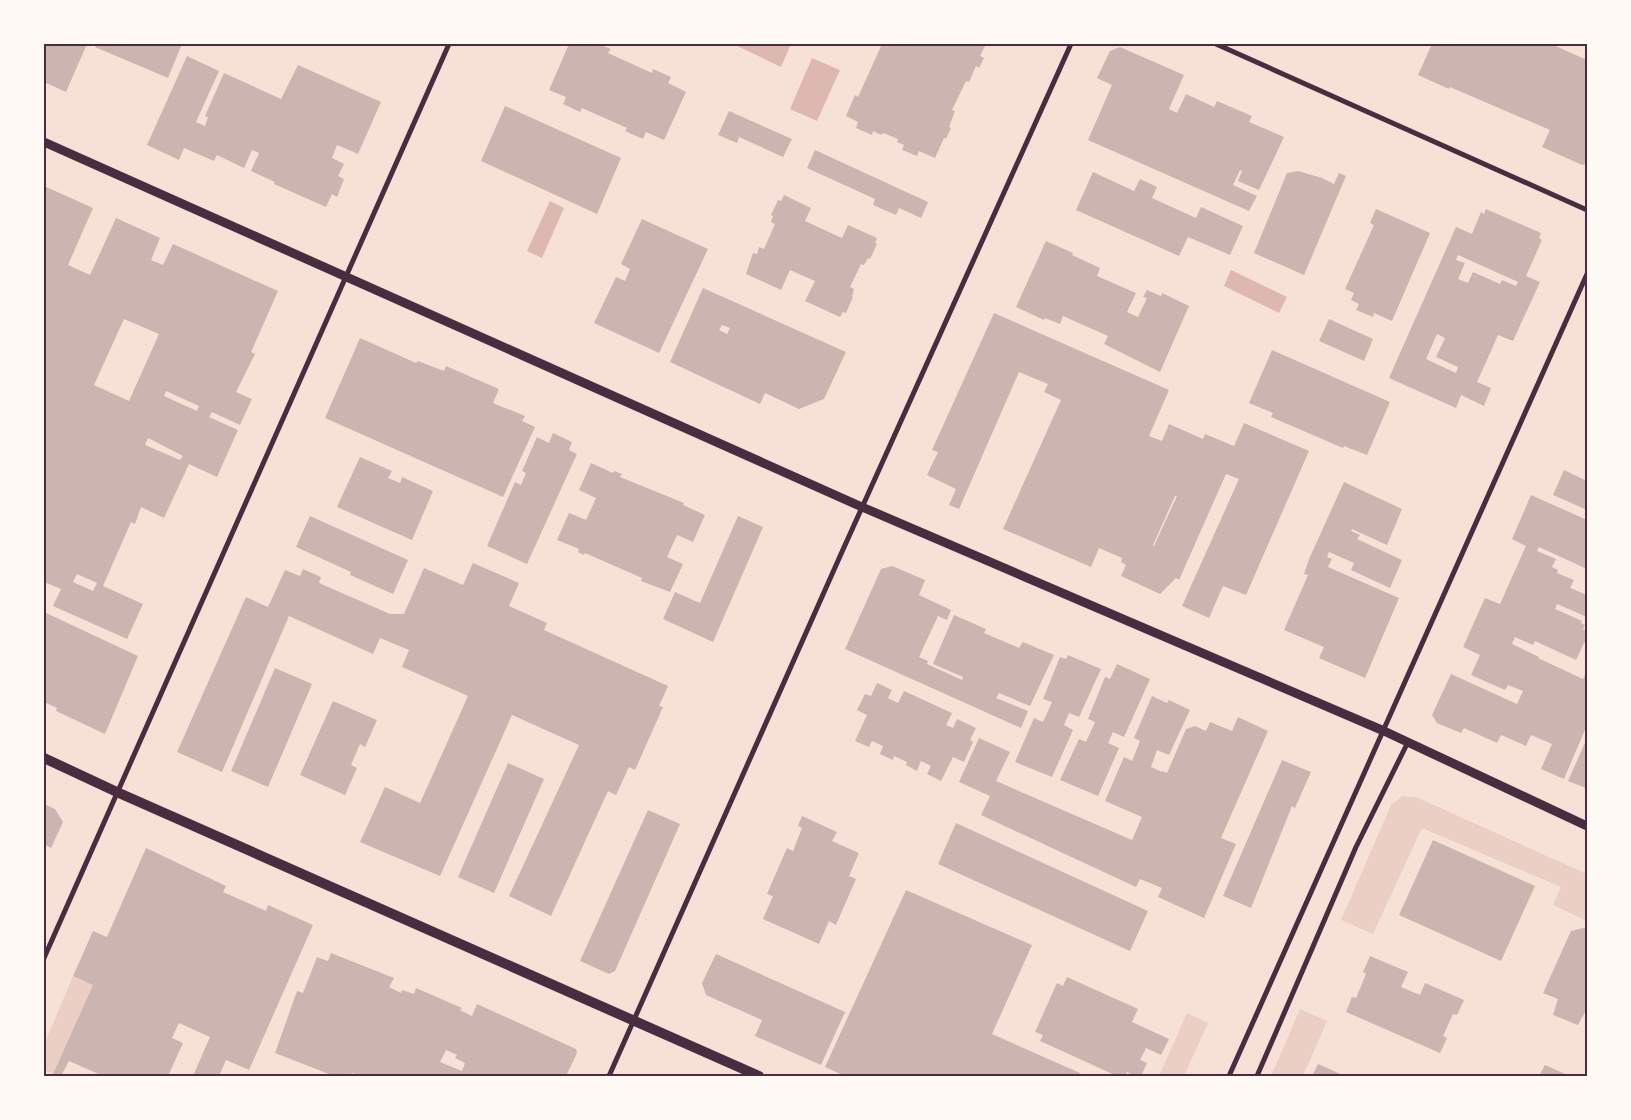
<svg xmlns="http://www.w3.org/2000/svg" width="1631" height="1120" viewBox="0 0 1631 1120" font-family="Barlow,sans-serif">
<rect width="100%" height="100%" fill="#f7e1d7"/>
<path fill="#ebcfc5" d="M 1402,796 L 1416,797 L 1587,874 L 1587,921 L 1553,905 L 1561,887 L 1422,828 L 1373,934 L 1341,920 L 1391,805 Z
M 73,976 L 93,985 L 53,1074 L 44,1070 L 44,1045 Z
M 1300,1009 L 1327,1021 L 1303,1076 L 1271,1076 Z
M 1187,1013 L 1208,1023 L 1184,1076 L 1159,1076 Z"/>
<path fill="#dcb8b0" d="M 733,44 L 791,44 L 781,67 Z
M 812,58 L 840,70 L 817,121 L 790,109 Z
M 550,201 L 564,208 L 542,258 L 527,251 Z
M 1231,270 L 1287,297 L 1279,313 L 1224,286 Z"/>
<path fill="#ccb4b1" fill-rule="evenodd" d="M 44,44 L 87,44 L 66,92 L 44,82 Z
M 97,44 L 182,44 L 168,78 L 95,47 Z
M 569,44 L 585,44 L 590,46 L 591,44 L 598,44 L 611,49 L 608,53 L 652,73 L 653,69 L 671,77 L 668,83 L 686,92 L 664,140 L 646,132 L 643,139 L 625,131 L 627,128 L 582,108 L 580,112 L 563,104 L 566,97 L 549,90 Z
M 882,44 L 986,44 L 980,56 L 984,58 L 979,68 L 976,66 L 969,82 L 966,81 L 952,110 L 955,111 L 949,127 L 951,128 L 946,139 L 944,138 L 935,158 L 919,151 L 917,156 L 902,150 L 904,145 L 897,142 L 898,139 L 883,133 L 881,135 L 873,131 L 872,135 L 856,128 L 858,122 L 846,116 L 855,95 L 858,97 Z
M 1432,44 L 1551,44 L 1587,60 L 1587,164 L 1582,165 L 1542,147 L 1550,130 L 1450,87 L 1449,89 L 1418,75 Z
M 1120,47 L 1184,75 L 1169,109 L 1177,113 L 1186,94 L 1214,107 L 1217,101 L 1252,116 L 1249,122 L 1284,137 L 1259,190 L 1238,181 L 1242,171 L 1240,170 L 1233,185 L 1257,196 L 1249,211 L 1088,140 L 1112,85 L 1097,78 L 1110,51 Z
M 187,56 L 219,71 L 196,122 L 205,126 L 208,117 L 205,116 L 224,73 L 281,99 L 298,65 L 381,102 L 358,154 L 337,145 L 332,158 L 344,164 L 338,176 L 344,179 L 337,197 L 332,194 L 326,207 L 274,184 L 275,182 L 251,171 L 259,153 L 252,150 L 244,168 L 217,155 L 214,161 L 184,148 L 179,160 L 147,145 Z
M 505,106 L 621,158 L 597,214 L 481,161 Z
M 729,111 L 792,139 L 783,157 L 739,137 L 737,143 L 718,135 Z
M 815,150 L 928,202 L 921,218 L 899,208 L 896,215 L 873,205 L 875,199 L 807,168 Z
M 1298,171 L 1322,178 L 1334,184 L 1339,173 L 1346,176 L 1304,275 L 1254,253 L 1287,173 Z
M 1093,172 L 1134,191 L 1140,179 L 1157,187 L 1152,198 L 1196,218 L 1201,207 L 1243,226 L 1230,255 L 1188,237 L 1179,256 L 1076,210 Z
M 44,186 L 93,208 L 68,265 L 90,275 L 116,218 L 160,238 L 151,260 L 163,265 L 173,244 L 278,291 L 251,352 L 255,354 L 236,392 L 252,399 L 240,425 L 212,412 L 209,417 L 238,430 L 217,477 L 189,464 L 164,518 L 141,507 L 135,524 L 131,522 L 103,586 L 143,604 L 127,639 L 53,606 L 61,589 L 44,582 ZM 124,319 L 159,334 L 129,401 L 94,385 ZM 166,391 L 199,406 L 197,411 L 164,396 ZM 148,438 L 183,456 L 180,460 L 145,445 ZM 77,574 L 97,583 L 93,591 L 73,582 Z
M 784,195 L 811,208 L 805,221 L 842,238 L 848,225 L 877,238 L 875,243 L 877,244 L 870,259 L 868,258 L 864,265 L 861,264 L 850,287 L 854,289 L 852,297 L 853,297 L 846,313 L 843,312 L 840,317 L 805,301 L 815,281 L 790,270 L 781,290 L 746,274 L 753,253 L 757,254 L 759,247 L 764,249 L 775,224 L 771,222 L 773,216 L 771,215 L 778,200 L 781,201 Z
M 1376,209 L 1430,233 L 1392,321 L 1374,313 L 1373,317 L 1356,310 L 1359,304 L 1351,300 L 1354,293 L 1345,289 L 1374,225 L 1370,223 Z
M 1486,209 L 1541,233 L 1539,238 L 1542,240 L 1526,276 L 1540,282 L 1513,341 L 1498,335 L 1491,351 L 1477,382 L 1491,388 L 1484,406 L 1461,395 L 1456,408 L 1389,378 L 1456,227 L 1472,234 L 1481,212 L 1484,214 ZM 1458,255 L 1518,282 L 1516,286 L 1502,280 L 1500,284 L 1473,272 L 1468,283 L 1458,279 L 1465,263 L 1456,260 ZM 1437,334 L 1445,338 L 1436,357 L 1458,367 L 1456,373 L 1426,359 Z
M 642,219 L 708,249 L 659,353 L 594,323 L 616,277 L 625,281 L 630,269 L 621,264 Z
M 1046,241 L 1073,253 L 1072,255 L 1100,268 L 1097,276 L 1136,293 L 1127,312 L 1138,317 L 1147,298 L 1143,297 L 1147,290 L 1161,296 L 1162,293 L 1189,306 L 1160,372 L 1104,344 L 1108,336 L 1063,316 L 1060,324 L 1045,318 L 1044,320 L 1016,307 Z
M 703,288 L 846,352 L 824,399 L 799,409 L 765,393 L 760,404 L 670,362 ZM 722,325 L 730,328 L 727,334 L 719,330 Z
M 994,313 L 1169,390 L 1149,436 L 1162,441 L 1169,424 L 1203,439 L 1205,434 L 1234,446 L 1244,423 L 1309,451 L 1246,595 L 1223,586 L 1209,618 L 1182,606 L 1239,479 L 1226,474 L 1179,580 L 1176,578 L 1160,594 L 1121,576 L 1126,565 L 1121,562 L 1122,558 L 1099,548 L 1091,567 L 1003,529 L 1061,400 L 1044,392 L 1048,384 L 1019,372 L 959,509 L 949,505 L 956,489 L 927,475 L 938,452 L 932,450 ZM 1175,496 L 1177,496 L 1154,546 L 1153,545 Z
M 1329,319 L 1373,339 L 1364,361 L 1319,341 Z
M 360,338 L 416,363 L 418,361 L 444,371 L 446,366 L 499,389 L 493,403 L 525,416 L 522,421 L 535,427 L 503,497 L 325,418 Z
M 1272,350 L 1390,402 L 1367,455 L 1344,446 L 1343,448 L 1271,417 L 1273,413 L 1249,403 Z
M 553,433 L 572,442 L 569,450 L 577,454 L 527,564 L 487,546 L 515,482 L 521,485 L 526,473 L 522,471 L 537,437 L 549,443 Z
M 360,457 L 392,471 L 388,478 L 400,483 L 402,477 L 433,491 L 412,540 L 337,507 Z
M 591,463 L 613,473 L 614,471 L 622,474 L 620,477 L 684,503 L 683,505 L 705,515 L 693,542 L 677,535 L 667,557 L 683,564 L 670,592 L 641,581 L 642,578 L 585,553 L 584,555 L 578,552 L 579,549 L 557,540 L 569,513 L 586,520 L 596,498 L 579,490 Z
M 1564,470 L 1587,481 L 1587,510 L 1553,495 Z
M 1344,482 L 1402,509 L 1387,545 L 1352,529 L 1351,531 L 1360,535 L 1357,539 L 1402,560 L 1390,588 L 1351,570 L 1354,563 L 1329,552 L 1327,557 L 1332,559 L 1328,567 L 1399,598 L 1365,678 L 1319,658 L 1324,647 L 1284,630 L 1308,575 L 1304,574 L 1309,559 Z
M 1531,495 L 1587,520 L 1587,569 L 1539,547 L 1537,551 L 1556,559 L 1552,567 L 1558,570 L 1557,573 L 1574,580 L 1570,588 L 1587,595 L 1587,617 L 1557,604 L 1555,609 L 1582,621 L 1581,623 L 1585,625 L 1583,629 L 1587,631 L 1587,644 L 1584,643 L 1576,660 L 1535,641 L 1533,645 L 1515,637 L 1512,644 L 1539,657 L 1538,658 L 1583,679 L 1587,670 L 1587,725 L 1564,779 L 1541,769 L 1552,744 L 1531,735 L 1526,746 L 1501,735 L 1497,743 L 1464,728 L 1461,733 L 1437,723 L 1432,715 L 1451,674 L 1517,704 L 1523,691 L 1508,685 L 1505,690 L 1471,675 L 1480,655 L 1463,647 L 1485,598 L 1500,604 L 1526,546 L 1512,539 Z
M 310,516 L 408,560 L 393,594 L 350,575 L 351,572 L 296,547 Z
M 738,516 L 763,527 L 713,642 L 663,619 L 675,592 L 700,603 Z
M 473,563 L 519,583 L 509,606 L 547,623 L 544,630 L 668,686 L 659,706 L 663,707 L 635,770 L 629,767 L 616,795 L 608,791 L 551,916 L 509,896 L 579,745 L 512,715 L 440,876 L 360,842 L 385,787 L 420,803 L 468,696 L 402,667 L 409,650 L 380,638 L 373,654 L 289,616 L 222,772 L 177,752 L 246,597 L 268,607 L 285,570 L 300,576 L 303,569 L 321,577 L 319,583 L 390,614 L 404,614 L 424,568 L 463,585 Z
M 892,566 L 925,580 L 919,595 L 951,610 L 947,620 L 938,616 L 919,657 L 928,661 L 927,664 L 962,680 L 963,677 L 933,664 L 954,615 L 986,629 L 984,633 L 1019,648 L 1023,642 L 1054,655 L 1030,706 L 999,693 L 996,698 L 1028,711 L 1021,728 L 845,649 L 881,569 Z
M 44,612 L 138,656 L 105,734 L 56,711 L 57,708 L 44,702 Z
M 1068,655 L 1101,669 L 1079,717 L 1069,713 L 1064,725 L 1073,730 L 1052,777 L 1015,762 L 1034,718 L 1043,722 L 1052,702 L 1043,699 L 1060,657 L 1066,659 Z
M 1117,664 L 1150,679 L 1124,737 L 1113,732 L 1108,743 L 1119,748 L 1098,796 L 1060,780 L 1079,739 L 1086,742 L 1095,722 L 1088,719 L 1105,677 L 1110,679 Z
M 275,668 L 312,684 L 268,787 L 231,771 Z
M 877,683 L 892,690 L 888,698 L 898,703 L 904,691 L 952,713 L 946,725 L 953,728 L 957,719 L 976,728 L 970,740 L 973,742 L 964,762 L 953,757 L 941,781 L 927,774 L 931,766 L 921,761 L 917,771 L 906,765 L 907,762 L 894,756 L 893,760 L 880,754 L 883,746 L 872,741 L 869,747 L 855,741 L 867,715 L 857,710 L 865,694 L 871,696 Z
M 1152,696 L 1167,703 L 1169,700 L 1190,710 L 1169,755 L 1157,750 L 1151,767 L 1162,772 L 1162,771 L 1167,773 L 1186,729 L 1195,726 L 1206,731 L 1210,722 L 1232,731 L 1238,717 L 1268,731 L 1221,838 L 1236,844 L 1204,918 L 1158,897 L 1162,888 L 1140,879 L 1136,887 L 981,815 L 990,796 L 959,782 L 979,738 L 1010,752 L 996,781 L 1132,840 L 1142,817 L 1105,801 L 1124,757 L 1132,761 L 1140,741 L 1134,738 Z
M 333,701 L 377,720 L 365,747 L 360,744 L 351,765 L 357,768 L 345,795 L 300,775 Z
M 1587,738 L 1587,786 L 1586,788 L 1568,781 Z
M 1282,760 L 1311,772 L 1295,808 L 1292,806 L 1251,908 L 1223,896 Z
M 508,763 L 544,779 L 494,893 L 458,877 Z
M 44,804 L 55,809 L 63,822 L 51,848 L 44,844 Z
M 648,810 L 680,824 L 615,971 L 609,974 L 580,961 Z
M 802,816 L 837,832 L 832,841 L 859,853 L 849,876 L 856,879 L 836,925 L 829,921 L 819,944 L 763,919 L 773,896 L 767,894 L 787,848 L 793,851 L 802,828 L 798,826 Z
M 956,823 L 1148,911 L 1130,951 L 938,864 Z
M 1433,840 L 1535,886 L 1501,961 L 1399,915 Z
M 146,848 L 226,886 L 223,892 L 266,911 L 268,905 L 313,925 L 249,1070 L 226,1060 L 219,1076 L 193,1076 L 210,1037 L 179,1023 L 172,1038 L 183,1043 L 168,1076 L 103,1076 L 69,1061 L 61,1076 L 51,1076 L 52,1074 L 53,1074 L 93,985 L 73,976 L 93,931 L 107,937 Z
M 906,890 L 1032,945 L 992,1034 L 1080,1073 L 1079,1076 L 845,1076 L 825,1067 Z
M 1587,927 L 1587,1011 L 1585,1012 L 1578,1025 L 1553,1015 L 1558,999 L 1543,993 L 1571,931 Z
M 331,953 L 394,978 L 389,987 L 401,993 L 402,990 L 414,994 L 416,988 L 462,1008 L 460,1010 L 472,1016 L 477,1004 L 576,1049 L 577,1053 L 566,1076 L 360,1076 L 352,1073 L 350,1076 L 334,1076 L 275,1053 L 297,991 L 303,993 L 317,957 L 328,961 ZM 446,1050 L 457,1055 L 455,1058 L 465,1063 L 462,1071 L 440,1062 Z
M 716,954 L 845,1012 L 821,1065 L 755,1036 L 762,1020 L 706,995 L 702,983 Z
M 1370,956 L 1408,972 L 1401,987 L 1420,995 L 1425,983 L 1464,1000 L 1457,1015 L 1453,1014 L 1443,1036 L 1447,1038 L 1440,1053 L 1346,1012 L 1352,997 L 1356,998 L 1366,974 L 1363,972 Z
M 1067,977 L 1138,1009 L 1132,1022 L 1169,1039 L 1161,1055 L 1146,1048 L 1140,1060 L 1147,1063 L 1141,1076 L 1135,1076 L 1127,1072 L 1125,1076 L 1117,1076 L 1040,1041 L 1043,1035 L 1035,1032 L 1057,983 L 1063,986 Z
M 1318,1064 L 1345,1076 L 1312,1076 Z
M 1545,1065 L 1570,1076 L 1539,1076 Z"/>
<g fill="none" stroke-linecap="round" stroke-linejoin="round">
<path stroke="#4a2c40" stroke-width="5" d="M 1216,44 L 1587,210
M 44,958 C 181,654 313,348 449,44
M 609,1076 L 841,554 L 1071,44
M 1229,1076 L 1587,274
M 1257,1076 L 1356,847 L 1408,742"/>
<path stroke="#4a2c40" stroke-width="9" d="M 44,142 L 862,507 L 1384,731 L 1587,826"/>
<path stroke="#4a2c40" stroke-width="10" d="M 44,758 L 119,793 L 759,1076"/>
</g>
<rect width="1631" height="1120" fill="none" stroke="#fffaf5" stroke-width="90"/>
<rect x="45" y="45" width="1541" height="1030" fill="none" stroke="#4a2c40" stroke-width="2"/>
</svg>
